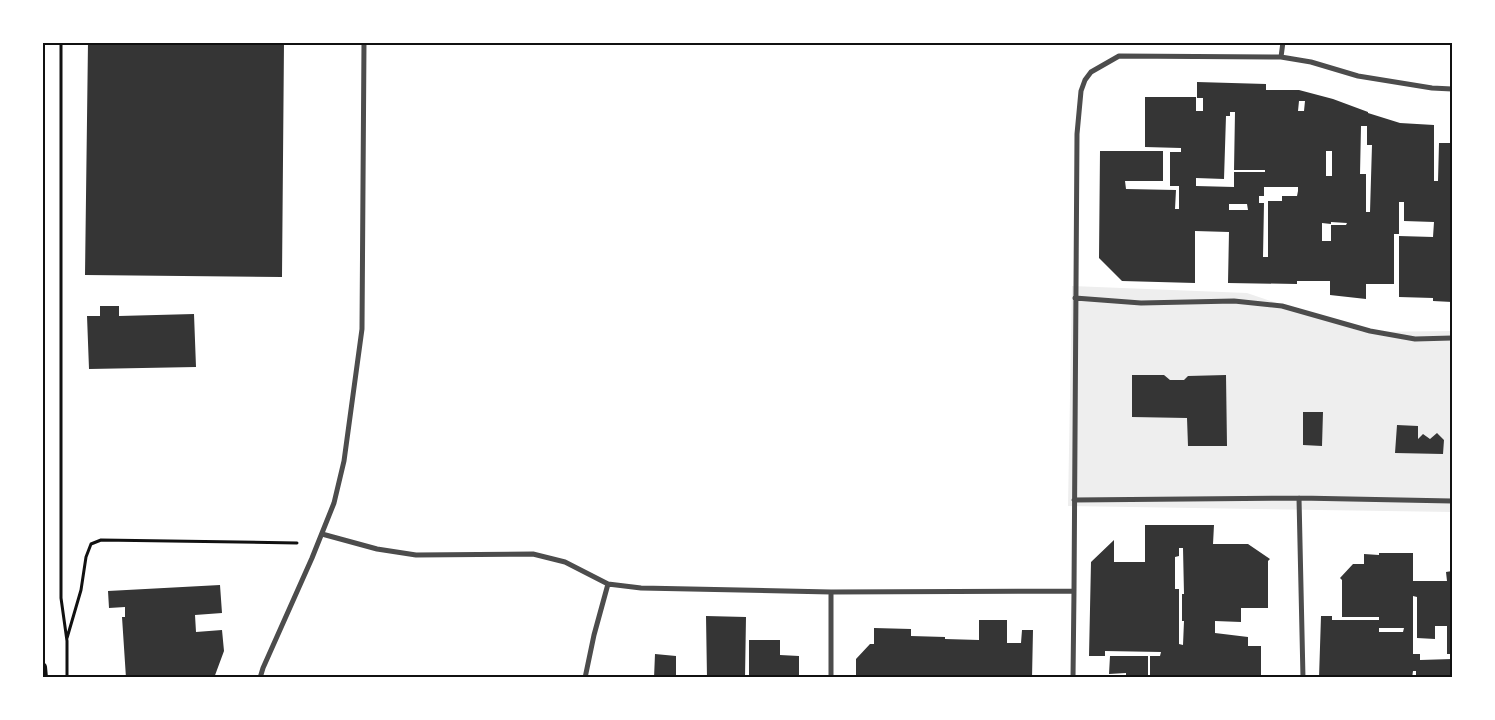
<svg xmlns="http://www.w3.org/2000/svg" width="1495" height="720" viewBox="0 0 1495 720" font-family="Montserrat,sans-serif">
<rect width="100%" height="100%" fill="#fff"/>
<path fill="#eee" d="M 1072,286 L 1247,293 L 1363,332 L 1452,331 L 1452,512 L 1068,506 Z"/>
<path fill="#353535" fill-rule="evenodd" d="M 88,42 L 284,42 L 282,277 L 85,275 Z
M 1197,82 L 1266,84 L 1266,90 L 1299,90 L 1333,99 L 1368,112 L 1368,113 L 1400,123 L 1434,125 L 1434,181 L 1438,181 L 1439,143 L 1452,143 L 1452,302 L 1433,301 L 1433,298 L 1399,297 L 1399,236 L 1433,237 L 1434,222 L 1404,221 L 1404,202 L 1399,202 L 1399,234 L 1394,234 L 1394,284 L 1366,284 L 1366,299 L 1330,295 L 1330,281 L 1297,281 L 1297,284 L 1228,283 L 1229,232 L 1195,231 L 1195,283 L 1122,281 L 1099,258 L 1100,151 L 1163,151 L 1163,181 L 1125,181 L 1126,189 L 1176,190 L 1175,209 L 1179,209 L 1179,186 L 1170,186 L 1170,152 L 1181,152 L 1181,148 L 1145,147 L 1145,97 L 1196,97 L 1196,111 L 1203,111 L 1203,98 L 1197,98 ZM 1299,101 L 1305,101 L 1304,111 L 1298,111 ZM 1230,112 L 1235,112 L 1234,170 L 1265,170 L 1265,172 L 1234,172 L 1234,187 L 1196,186 L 1196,178 L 1224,179 L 1226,116 L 1230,116 ZM 1361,126 L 1367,126 L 1367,145 L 1372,145 L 1370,212 L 1366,212 L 1366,174 L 1360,174 ZM 1326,151 L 1332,151 L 1332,176 L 1326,176 ZM 1264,187 L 1298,187 L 1298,191 L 1297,196 L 1282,196 L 1282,201 L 1268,201 L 1268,257 L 1263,257 L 1264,203 L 1259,203 L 1259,196 L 1264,196 ZM 1229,204 L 1247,204 L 1248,210 L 1229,210 ZM 1331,222 L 1347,223 L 1346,225 L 1331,225 L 1331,241 L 1322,241 L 1322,223 L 1331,224 Z
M 100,306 L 119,306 L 119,316 L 194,314 L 196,367 L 89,369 L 87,316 L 100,316 Z
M 1132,375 L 1164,375 L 1170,380 L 1184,380 L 1188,376 L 1226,375 L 1227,446 L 1188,446 L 1187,418 L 1132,417 Z
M 1303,412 L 1323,412 L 1322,446 L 1303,445 Z
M 1397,425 L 1418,426 L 1418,439 L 1423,434 L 1430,439 L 1437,433 L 1444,440 L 1443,454 L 1395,453 Z
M 1145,525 L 1214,525 L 1213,544 L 1248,544 L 1270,559 L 1268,561 L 1268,608 L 1241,608 L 1241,622 L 1215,621 L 1215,633 L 1248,637 L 1248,646 L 1261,646 L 1261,678 L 1150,678 L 1150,656 L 1160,656 L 1161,652 L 1105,651 L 1105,656 L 1089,656 L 1091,562 L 1114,540 L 1114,562 L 1145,562 ZM 1179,548 L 1183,548 L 1184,594 L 1182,594 L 1182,621 L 1184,621 L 1183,645 L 1179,644 L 1179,589 L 1175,589 L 1175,557 L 1179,556 Z
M 1379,553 L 1413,553 L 1413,581 L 1447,581 L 1446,572 L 1452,571 L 1452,654 L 1447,654 L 1447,626 L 1435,626 L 1435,639 L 1417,638 L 1417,597 L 1413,596 L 1413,654 L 1420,654 L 1420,660 L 1452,659 L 1452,678 L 1416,678 L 1416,671 L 1413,671 L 1412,678 L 1319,678 L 1321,616 L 1332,616 L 1332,620 L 1379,620 L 1379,617 L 1342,617 L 1342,580 L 1340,578 L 1353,564 L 1364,564 L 1364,554 L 1379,555 ZM 1379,628 L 1404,628 L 1403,632 L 1379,632 Z
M 220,585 L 222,613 L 195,615 L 196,632 L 222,630 L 224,651 L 214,678 L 126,678 L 122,617 L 125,617 L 125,607 L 109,608 L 108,591 Z
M 706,616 L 746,617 L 745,678 L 707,678 Z
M 979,620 L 1007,620 L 1007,643 L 1021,643 L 1022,630 L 1033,630 L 1032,678 L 856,678 L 856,659 L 870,644 L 874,644 L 874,628 L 911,629 L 911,636 L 945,637 L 945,639 L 979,640 Z
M 749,640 L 780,640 L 780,655 L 799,656 L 799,678 L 749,678 Z
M 655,654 L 676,656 L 676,678 L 654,678 Z
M 1110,656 L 1148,656 L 1148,678 L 1126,678 L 1126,673 L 1109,674 Z"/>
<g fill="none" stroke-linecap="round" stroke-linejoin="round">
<path stroke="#111" stroke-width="3" d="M 61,42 L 61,598 L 67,641 L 67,677
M 67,638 L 81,590 L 86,557 L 91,544 L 101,540 L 297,543"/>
<path stroke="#4c4c4c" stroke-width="5" d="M 1281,57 L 1283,42
M 1075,298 L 1141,303 L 1234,301 L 1282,306 L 1370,331 L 1415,339 L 1452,338
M 1299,498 L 1303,678
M 1074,500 L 1299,498 L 1452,501
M 322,534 L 377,549 L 416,555 L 533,554 L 565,562 L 608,584 L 641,588 L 831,592 L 1074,591 L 1077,134 L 1081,91 L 1085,80 L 1091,72 L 1119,56 L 1281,57 L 1311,62 L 1358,76 L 1432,88 L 1452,89
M 831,592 L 831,678
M 260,678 L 263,668 L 312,558 L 334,503 L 344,461 L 362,329 L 364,42
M 585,678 L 594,635 L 608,584
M 1073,678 L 1074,591"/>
<path stroke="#111" stroke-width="10" d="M 42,667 L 43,678"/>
</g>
<rect width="1495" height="720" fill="none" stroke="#ffffff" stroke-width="88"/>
<rect x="44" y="44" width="1407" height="632" fill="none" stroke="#111" stroke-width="2"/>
</svg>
